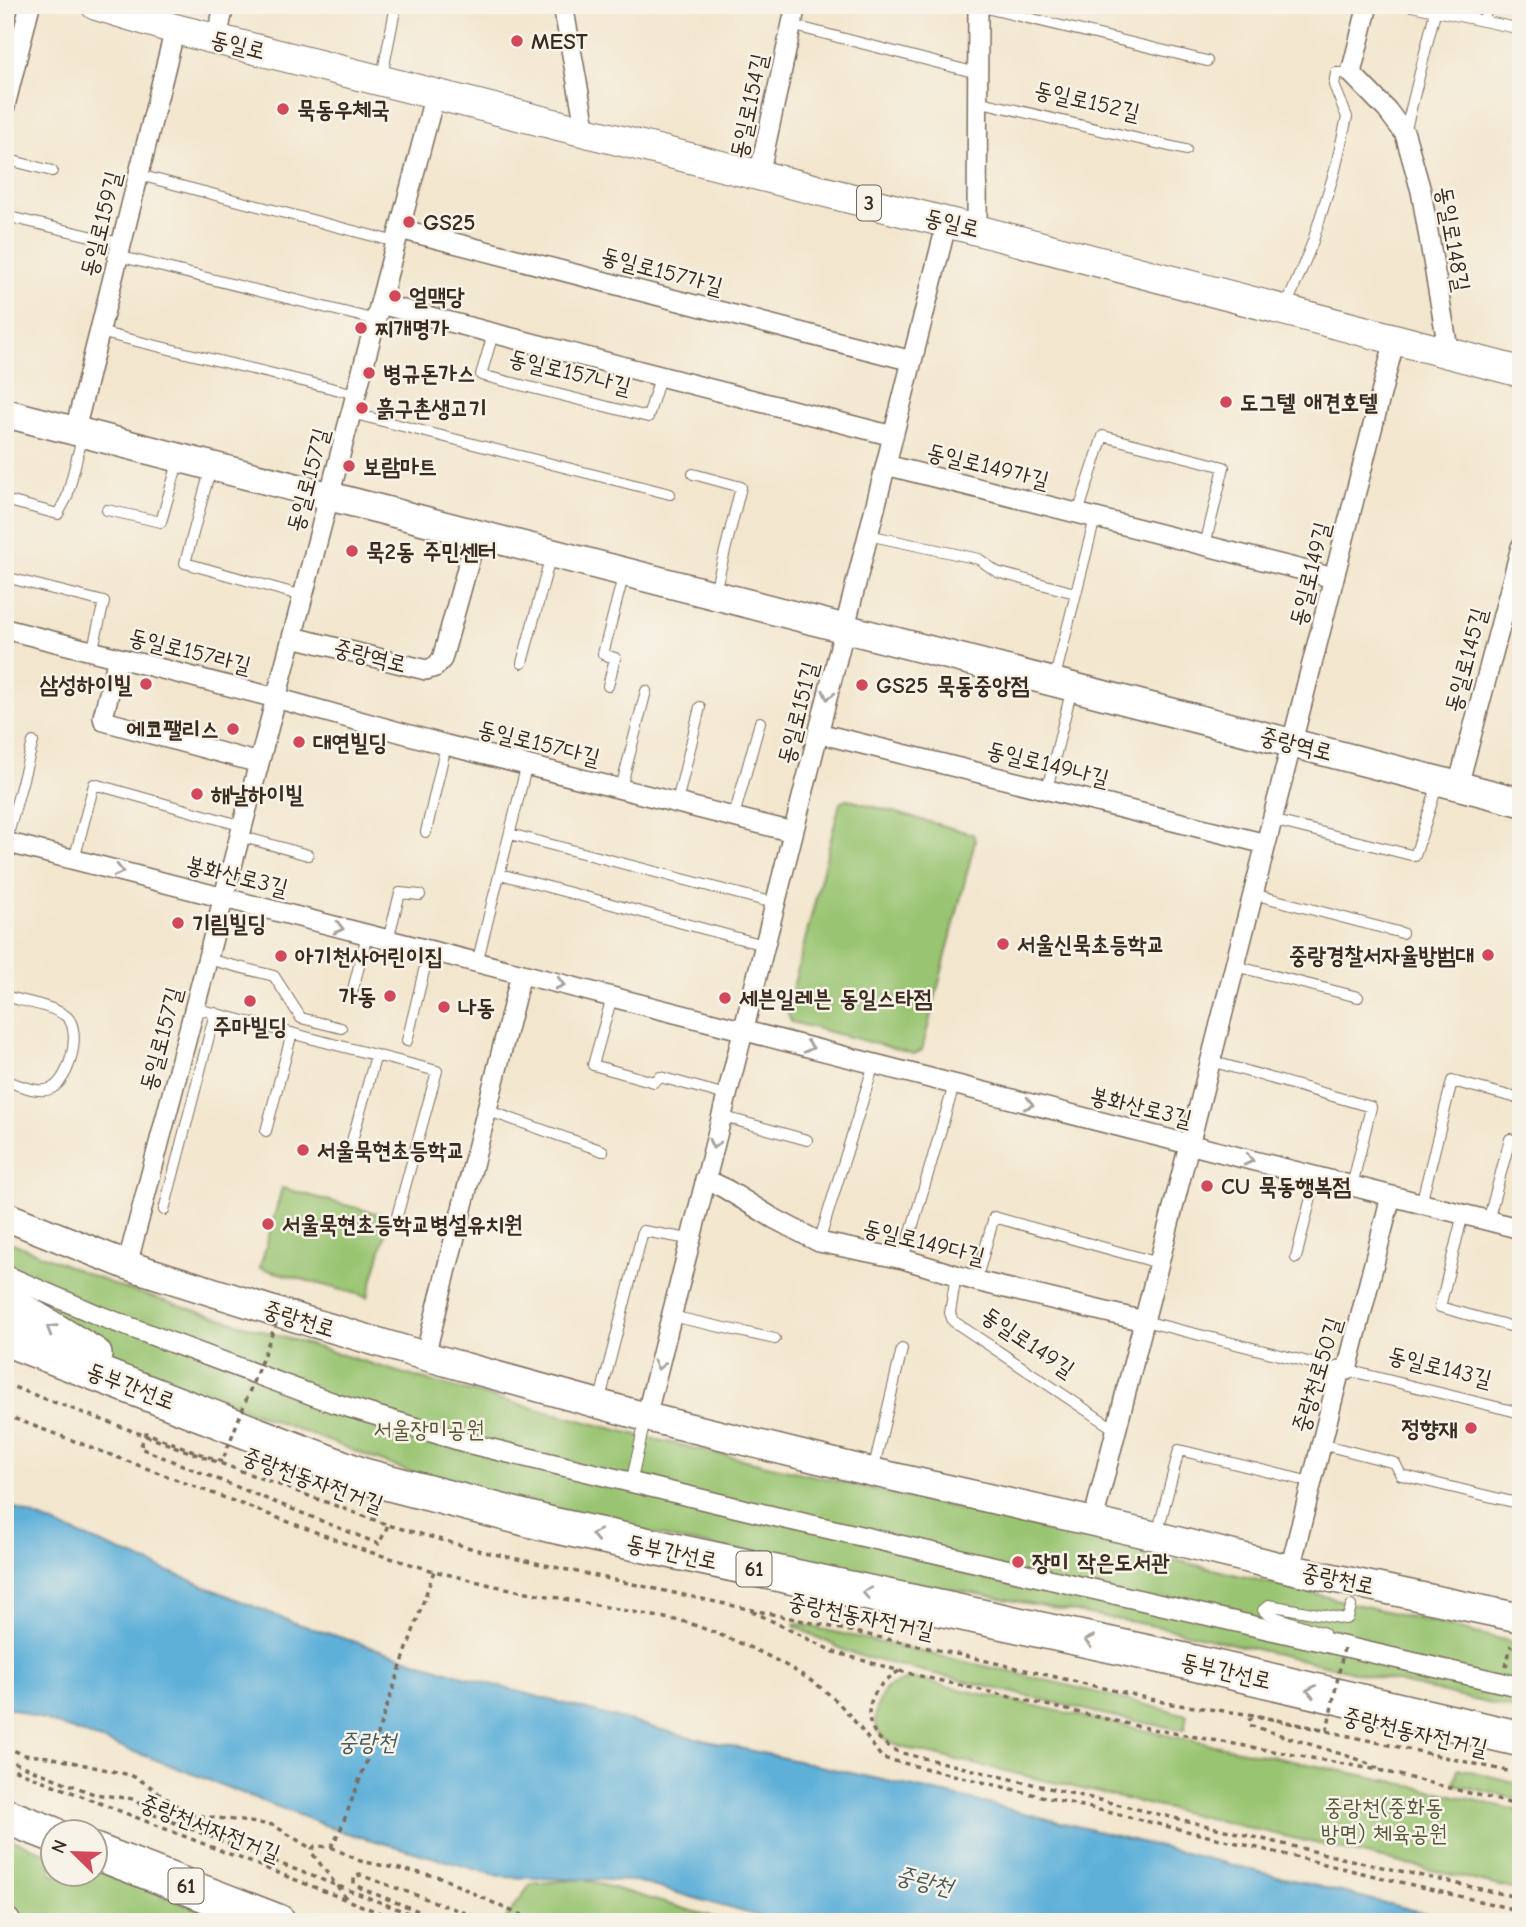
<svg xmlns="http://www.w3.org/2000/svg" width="1526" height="1927" viewBox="0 0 1526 1927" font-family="'Comic Neue','Poor Story',sans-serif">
<rect width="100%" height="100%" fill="#f7f3e8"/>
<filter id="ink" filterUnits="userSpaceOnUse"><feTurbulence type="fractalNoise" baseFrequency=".0143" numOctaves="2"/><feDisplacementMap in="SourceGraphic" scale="14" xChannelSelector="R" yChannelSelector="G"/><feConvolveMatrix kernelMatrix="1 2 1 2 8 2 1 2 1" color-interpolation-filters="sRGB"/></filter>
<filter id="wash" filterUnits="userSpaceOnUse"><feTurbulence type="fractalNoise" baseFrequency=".00686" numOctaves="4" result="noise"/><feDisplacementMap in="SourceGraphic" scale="28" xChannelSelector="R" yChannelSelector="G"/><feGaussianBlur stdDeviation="1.57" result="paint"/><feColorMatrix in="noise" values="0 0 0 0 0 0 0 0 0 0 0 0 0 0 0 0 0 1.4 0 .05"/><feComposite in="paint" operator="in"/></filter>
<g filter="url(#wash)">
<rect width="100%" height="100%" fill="#f3e6ce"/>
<path fill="#99c471" stroke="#6a7748" stroke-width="2" d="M 846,799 L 973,834 L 975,841 L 922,1050 L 915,1054 L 791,1022 L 787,1011 L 840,803 Z
M 282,1188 L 390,1217 L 368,1297 L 260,1268 Z
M 5,1240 L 122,1288 L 418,1378 L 641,1436 L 1089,1539 L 1521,1644 L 1521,1711 L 1165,1628 L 673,1539 L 407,1471 L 120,1362 L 5,1294 Z
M 795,1623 L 1058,1683 L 1187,1715 L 1184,1730 L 1119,1718 L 864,1657 L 846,1651 L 800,1629 L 794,1626 Z
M 909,1678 L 1189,1740 L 1391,1781 L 1521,1811 L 1521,1891 L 901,1747 C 870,1735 870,1714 886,1688 Z
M 1458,1768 L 1521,1784 L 1521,1800 L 1454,1784 Z
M 5,1837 L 52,1855 L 52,1874 L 94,1874 L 95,1870 L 233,1922 L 5,1922 Z
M 582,1879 L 730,1922 L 503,1922 L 531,1884 Z"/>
<path fill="#5eb0d9" stroke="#4c6d7c" stroke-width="2" d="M 5,1504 L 292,1622 L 479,1681 L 681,1735 L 976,1801 L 1461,1922 L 779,1922 L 635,1881 L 503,1877 L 340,1831 L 154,1759 L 5,1706 Z"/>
</g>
<g filter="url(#ink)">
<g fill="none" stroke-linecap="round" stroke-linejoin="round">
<defs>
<path id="lane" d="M 1407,5 L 1521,29
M 978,6 L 1207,61
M 1484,19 L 1488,5
M 791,25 L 977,73
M 382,76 L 396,5
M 977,101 L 1186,150
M 1405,133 L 1435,12
M 5,159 L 52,171
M 139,175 L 396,242
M 5,216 L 120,243
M 118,256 L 376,320
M 1286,307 L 1312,244 L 1335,170 L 1347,117 L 1334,85 L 1336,73 L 1351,73
M 99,332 L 356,394
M 493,334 L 481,375 L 648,417 L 660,377
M 351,413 L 670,494
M 211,467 L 185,563 L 303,596
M 693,474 L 741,487 L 715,591
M 5,500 L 58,514 L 67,497 L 83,434
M 107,510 L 161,522 L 179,459
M 1078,513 L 1103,436 L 1224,467 L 1205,545
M 868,535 L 979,559 L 997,572 L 1075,593
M 5,577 L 104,602 L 92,652
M 522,663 L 551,555
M 1054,681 L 1095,518
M 608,686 L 615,658 L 603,654 L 624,573
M 621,788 L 646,691
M 1047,789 L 1072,688
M 677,802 L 700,707
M 734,816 L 760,722
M 1272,820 L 1415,856 L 1438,783
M 426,832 L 446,745
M 510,834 L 774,903
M 240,836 L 308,855
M 6,842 L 33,742
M 74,860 L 94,784 L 243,826
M 500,874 L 764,945
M 1253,894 L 1402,933
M 388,940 L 400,893 L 420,895
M 207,959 L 274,976 L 301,1018 L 341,1028
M 477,963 L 527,764
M 1235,966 L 1358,997
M 352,993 L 367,935
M 5,996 C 21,1001 55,1006 67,1017 C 82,1031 70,1079 52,1088 C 39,1095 18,1084 5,1081
M 612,997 L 593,1065 L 654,1082 L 660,1077 L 726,1095
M 194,1008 L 437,1071 L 397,1216
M 407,1041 L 429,950
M 1211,1061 L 1371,1107 L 1352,1186
M 486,1110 L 603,1151
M 721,1116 L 807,1140
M 266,1131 L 292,1033
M 350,1148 L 376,1055
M 1421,1204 L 1452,1081 L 1521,1099
M 164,1210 L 215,1013
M 1463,1214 L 1440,1307 L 1521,1329
M 1488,1221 L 1510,1139 L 1521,1142
M 819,1242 L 874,1064
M 1296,1258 L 1316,1177
M 903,1259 L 954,1085
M 956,1275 L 950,1313 L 953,1321 L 1116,1430
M 976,1281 L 994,1217 L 1159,1263
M 671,1316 L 775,1339
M 1144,1321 L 1340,1370
M 1347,1370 L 1521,1413
M 599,1403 L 643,1231 L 689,1239
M 1321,1444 L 1395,1463 L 1401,1475 L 1521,1504
M 873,1471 L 902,1349
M 631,1483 L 645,1421
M 1157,1535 L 1179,1450 L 1311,1482
M 1324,1633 L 1267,1614 L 1263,1610 L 1269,1605 L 1345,1619 L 1348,1618 L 1351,1606"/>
<path id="street" d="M 563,5 L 586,132
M 1368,5 L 1351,73 L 1387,110 L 1405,134 L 1421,191 L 1449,354
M 217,39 L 224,5
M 5,106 L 30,5
M 759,175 L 796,5
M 400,229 L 912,361
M 977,230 L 978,5
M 380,304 L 893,436
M 75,430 L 175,29
M 886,465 L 1334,578
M 5,629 L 276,698 L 446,745 L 793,832
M 293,637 L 426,670 L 435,667 L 442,659 L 476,536
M 118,658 L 103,717 L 104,721 L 259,763
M 818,733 L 1266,844
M 1458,786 L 1521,547
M 5,842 L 1521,1229
M 705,1179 L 724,1188 L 773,1218 L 819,1242 L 903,1259 L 976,1281 L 1144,1321
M 127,1265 L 435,94
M 5,1275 L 100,1316 L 334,1403 L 471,1444 L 751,1511 L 1521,1687
M 425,1356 L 521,974
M 646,1417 L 947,222
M 1093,1521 L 1395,339
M 1290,1569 L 1340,1370 L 1347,1370 L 1391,1196"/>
<path id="secondary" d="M 5,413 L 1521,802
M 5,1216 L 127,1265 L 280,1313 L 425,1356 L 646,1417 L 872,1472 L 1156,1536 L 1290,1569 L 1521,1618
M 5,1922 L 6,1922"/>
<path id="primary" d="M 96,5 L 175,29 L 977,230 L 1521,372"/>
<path id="highway" d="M 5,1301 L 94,1355
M 5,1338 L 363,1476 L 552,1525 L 1172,1658 L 1521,1739
M 5,1816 L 52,1834
M 94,1851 L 278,1922"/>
</defs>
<use href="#lane" stroke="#7b6c5c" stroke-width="12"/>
<use href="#street" stroke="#7b6c5c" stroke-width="22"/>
<use href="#secondary" stroke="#7b6c5c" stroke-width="31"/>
<use href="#primary" stroke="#7b6c5c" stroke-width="32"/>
<use href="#highway" stroke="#7b6c5c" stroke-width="38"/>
<path stroke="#7b6c5c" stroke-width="3.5" stroke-dasharray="5 5" stroke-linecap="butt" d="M 5,1384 L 388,1525 L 485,1552 L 961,1655 L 1172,1704 L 1254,1715 L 1521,1774
M 5,1415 L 363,1550 L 434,1571 L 495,1586 L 686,1622 C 733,1639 792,1663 830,1695 C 849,1712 867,1737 882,1758 L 1521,1911
M 752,1611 L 834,1652 L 907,1673 L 1141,1727 L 1383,1771 L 1521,1806
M 1506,1667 L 1511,1645
M 899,1671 C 890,1677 880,1684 875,1693 C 860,1719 875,1741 898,1752 L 1342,1858 L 1521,1898
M 5,1747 L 25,1755 L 49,1757 L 130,1775 C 153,1785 171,1805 194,1815 L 273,1825 L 312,1849
M 5,1759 L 94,1794 L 134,1799 L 152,1814 L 431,1922
M 5,1766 L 403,1922
M 331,1847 L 360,1861 L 440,1877 L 504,1908 L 519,1914 L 559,1922
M 346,1898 L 312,1853 L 312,1849 L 315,1846 L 331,1847 L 340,1831 L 378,1732 L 434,1571
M 446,1922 L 365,1890 L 354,1884 L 354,1877 L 360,1875 L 485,1920 L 484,1922"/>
<use href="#lane" stroke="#fff" stroke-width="10"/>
<use href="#street" stroke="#fff" stroke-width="19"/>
<use href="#secondary" stroke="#fff" stroke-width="28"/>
<use href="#primary" stroke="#fff" stroke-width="30"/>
<use href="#highway" stroke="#fff" stroke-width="35"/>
<path stroke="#7b6c5c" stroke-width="3.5" stroke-dasharray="5 5" stroke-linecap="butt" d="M 280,1313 L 222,1462 L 146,1433 L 140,1448 L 379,1544 L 388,1525
M 1344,1648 L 1327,1730 L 1256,1716 L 1250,1719 L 1249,1725 L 1360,1760 L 1383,1771"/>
</g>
<defs><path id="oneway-chevron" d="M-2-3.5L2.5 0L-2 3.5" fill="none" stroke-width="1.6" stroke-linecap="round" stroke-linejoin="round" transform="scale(1.75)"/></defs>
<g stroke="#a79f9a">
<use href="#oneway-chevron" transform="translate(828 695) rotate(104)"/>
<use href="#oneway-chevron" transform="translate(119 871) rotate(14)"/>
<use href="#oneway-chevron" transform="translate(339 928) rotate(14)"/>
<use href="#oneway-chevron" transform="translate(560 984) rotate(14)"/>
<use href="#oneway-chevron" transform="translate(809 1047) rotate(14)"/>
<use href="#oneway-chevron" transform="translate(1029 1104) rotate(14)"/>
<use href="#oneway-chevron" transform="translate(714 1144) rotate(104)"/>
<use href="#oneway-chevron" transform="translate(1249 1160) rotate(14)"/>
<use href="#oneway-chevron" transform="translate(51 1329) rotate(-149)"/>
<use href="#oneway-chevron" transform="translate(659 1365) rotate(103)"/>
<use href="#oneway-chevron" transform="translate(596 1535) rotate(-167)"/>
<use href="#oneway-chevron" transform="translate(867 1593) rotate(-168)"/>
<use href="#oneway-chevron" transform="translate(1089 1641) rotate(-168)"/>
<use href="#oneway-chevron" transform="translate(1311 1691) rotate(-167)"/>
</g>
</g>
<g fill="#d1495b" stroke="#f7f3e8" stroke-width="2.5">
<circle cx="517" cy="41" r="7"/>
<circle cx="283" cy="109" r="7"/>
<circle cx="409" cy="222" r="7"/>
<circle cx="395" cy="296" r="7"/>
<circle cx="361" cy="328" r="7"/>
<circle cx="369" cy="373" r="7"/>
<circle cx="1226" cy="402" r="7"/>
<circle cx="362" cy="408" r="7"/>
<circle cx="349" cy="466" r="7"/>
<circle cx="352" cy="551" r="7"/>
<circle cx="146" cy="684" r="7"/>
<circle cx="862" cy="685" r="7"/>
<circle cx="233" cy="729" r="7"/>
<circle cx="299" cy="742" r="7"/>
<circle cx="197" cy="794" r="7"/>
<circle cx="178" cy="923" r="7"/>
<circle cx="1003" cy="944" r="7"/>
<circle cx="1488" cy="955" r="7"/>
<circle cx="281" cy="956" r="7"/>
<circle cx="390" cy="996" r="7"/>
<circle cx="725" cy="998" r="7"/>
<circle cx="250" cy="1001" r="7"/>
<circle cx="444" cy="1007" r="7"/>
<circle cx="303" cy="1150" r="7"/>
<circle cx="1207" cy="1186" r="7"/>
<circle cx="268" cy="1224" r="7"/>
<circle cx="1471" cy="1428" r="7"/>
<circle cx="1018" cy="1562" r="7"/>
</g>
<g text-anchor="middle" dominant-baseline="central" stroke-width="5" stroke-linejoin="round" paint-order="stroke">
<g fill="#f7f3e8" stroke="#73665b" stroke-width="2">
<rect x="857" y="185.5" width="24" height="35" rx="5"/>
<rect x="736.5" y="1551.5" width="35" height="35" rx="5"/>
<rect x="168.5" y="1868.5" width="35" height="35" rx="5"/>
</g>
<g font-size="21" font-weight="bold" fill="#3b2a1e">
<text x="869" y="203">3</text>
<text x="754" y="1569">61</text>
<text x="186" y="1886">61</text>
</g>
<g font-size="23" font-weight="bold" fill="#3b2a1e" stroke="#f7f3e8" text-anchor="start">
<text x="531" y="41">MEST</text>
<text x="297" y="109">묵동우체국</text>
<text x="423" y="222">GS25</text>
<text x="409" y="296">얼맥당</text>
<text x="375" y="328">찌개명가</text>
<text x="383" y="373">병규돈가스</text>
<text x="1240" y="402">도그텔 애견호텔</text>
<text x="376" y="408">흙구촌생고기</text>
<text x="363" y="466">보람마트</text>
<text x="366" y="551">묵2동 주민센터</text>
<text x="132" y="684" text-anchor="end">삼성하이빌</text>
<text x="876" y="685">GS25 묵동중앙점</text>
<text x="219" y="729" text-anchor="end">에코팰리스</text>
<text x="313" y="742">대연빌딩</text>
<text x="211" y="794">해날하이빌</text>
<text x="192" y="923">기림빌딩</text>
<text x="1017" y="944">서울신묵초등학교</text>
<text x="1474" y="955" text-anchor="end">중랑경찰서자율방범대</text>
<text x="295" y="956">아기천사어린이집</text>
<text x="376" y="996" text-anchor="end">가동</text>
<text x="739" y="998">세븐일레븐 동일스타점</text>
<text x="458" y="1007">나동</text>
<text x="250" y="1026" text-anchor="middle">주마빌딩</text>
<text x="317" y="1150">서울묵현초등학교</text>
<text x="1221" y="1186">CU 묵동행복점</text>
<text x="282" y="1224">서울묵현초등학교병설유치원</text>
<text x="1457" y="1428" text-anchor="end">정향재</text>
<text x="1032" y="1562">장미 작은도서관</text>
</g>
<g font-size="23" fill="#3b2a1e" stroke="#f7f3e8">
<text transform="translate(238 45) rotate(14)">동일로</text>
<text transform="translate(1087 101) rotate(13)">동일로152길</text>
<text transform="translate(749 106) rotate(-78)">동일로154길</text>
<text transform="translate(952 223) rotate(14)">동일로</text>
<text transform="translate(101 224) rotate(-76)">동일로159길</text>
<text transform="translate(1453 239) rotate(80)">동일로148길</text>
<text transform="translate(662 271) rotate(15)">동일로157가길</text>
<text transform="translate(570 372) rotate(14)">동일로157나길</text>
<text transform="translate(988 466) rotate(14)">동일로149가길</text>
<text transform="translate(308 480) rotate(-75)">동일로157길</text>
<text transform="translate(1310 574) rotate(-76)">동일로149길</text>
<text transform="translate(190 651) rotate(14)">동일로157라길</text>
<text transform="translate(370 656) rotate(14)">중랑역로</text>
<text transform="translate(1466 660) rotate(-75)">동일로145길</text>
<text transform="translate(798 713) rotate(-76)">동일로151길</text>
<text transform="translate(539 743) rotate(14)">동일로157다길</text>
<text transform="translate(1296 744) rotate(14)">중랑역로</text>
<text transform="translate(1048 764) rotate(14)">동일로149나길</text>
<text transform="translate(237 876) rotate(14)">봉화산로3길</text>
<text transform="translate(161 1039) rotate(-75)">동일로157길</text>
<text transform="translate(1141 1107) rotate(14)">봉화산로3길</text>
<text transform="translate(924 1242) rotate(14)">동일로149다길</text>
<text transform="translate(299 1319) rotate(17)">중랑천로</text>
<text transform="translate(1028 1342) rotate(34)">동일로149길</text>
<text transform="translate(1440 1367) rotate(14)">동일로143길</text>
<text transform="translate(1317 1375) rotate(-73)">중랑천로50길</text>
<text transform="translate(131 1386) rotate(21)">동부간선로</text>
<text transform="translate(313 1480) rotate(20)">중랑천동자전거길</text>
<text transform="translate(672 1552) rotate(12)">동부간선로</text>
<text transform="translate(1338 1579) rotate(12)">중랑천로</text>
<text transform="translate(861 1616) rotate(12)">중랑천동자전거길</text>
<text transform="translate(1226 1671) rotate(13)">동부간선로</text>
<text transform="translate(1415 1732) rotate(13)">중랑천동자전거길</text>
<text transform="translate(210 1828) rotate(21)">중랑천서자전거길</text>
</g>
<g font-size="23" fill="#575837" stroke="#f7f3e8">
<text x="429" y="1429">서울장미공원</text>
<text x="1384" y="1807">중랑천(중화동<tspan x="1384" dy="26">방면) 체육공원</tspan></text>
</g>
<g font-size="24" font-style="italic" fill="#47595f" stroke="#f7f3e8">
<text x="367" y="1742">중랑천</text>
<text transform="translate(924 1881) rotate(14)">중랑천</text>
</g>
</g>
<rect width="1526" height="1927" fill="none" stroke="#f7f3e8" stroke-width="28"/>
<g transform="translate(74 1853) rotate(293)"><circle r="33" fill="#f7f3e8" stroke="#aca397" stroke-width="2"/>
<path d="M0-5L12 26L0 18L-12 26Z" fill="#d1495b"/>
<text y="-10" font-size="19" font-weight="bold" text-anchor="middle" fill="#3b2a1e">N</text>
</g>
</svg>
